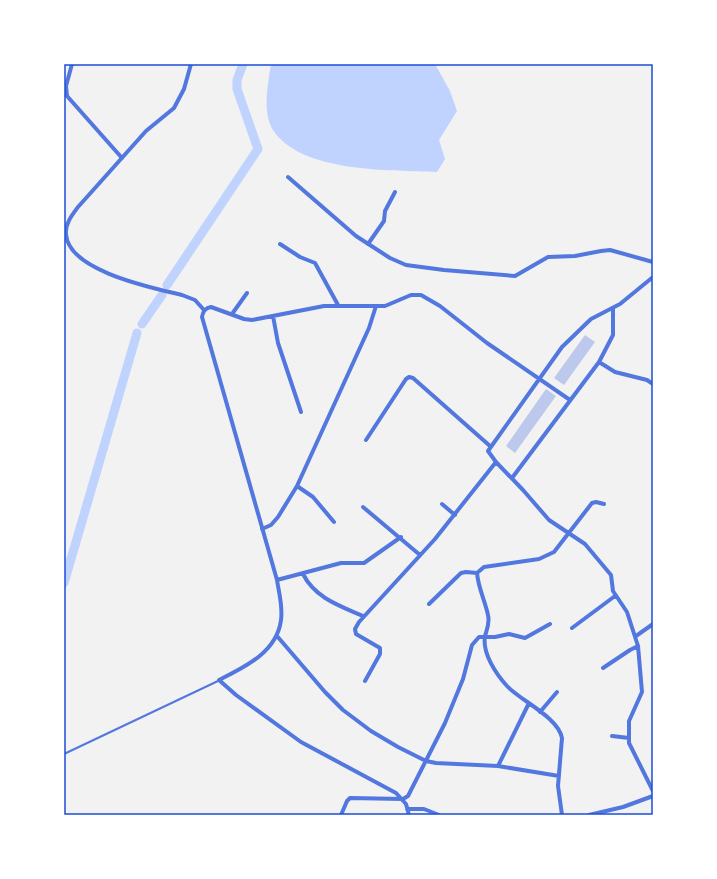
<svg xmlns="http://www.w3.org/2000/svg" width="717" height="879" viewBox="0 0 717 879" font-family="'Roboto Serif',serif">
<rect width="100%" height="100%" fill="#f2f2f2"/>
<path fill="#bfd3fe" d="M 271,64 L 435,64 L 450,91 L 457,111 L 439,140 L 445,159 L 437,172 C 391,170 301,173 273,130 C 262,112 268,84 271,64 Z"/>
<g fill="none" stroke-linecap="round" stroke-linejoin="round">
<path stroke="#bfd3fe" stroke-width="9" d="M 167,285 L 258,149 L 237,89 L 237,80 L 243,64
M 142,324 L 162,295
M 64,583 L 137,333"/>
</g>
<path fill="#bdc9ec" d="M 585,335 L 595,342 L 564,385 L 554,378 Z
M 546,389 L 556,396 L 515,453 L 506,446 Z"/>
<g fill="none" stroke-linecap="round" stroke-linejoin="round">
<path stroke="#5277de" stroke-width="2" d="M 64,754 L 218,681"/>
<path stroke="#5277de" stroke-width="4" d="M 72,64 L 66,86 L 67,96 L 122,158
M 191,64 L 184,89 L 174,108 L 146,131 L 78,207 C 72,215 65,224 66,234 C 68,271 153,288 182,295 L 195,300 L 204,310
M 288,177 L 356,236 L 390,258 L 406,265 L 444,270 L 515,276 L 548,257 L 575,256 L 601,251 L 610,250 L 653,262
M 280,244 L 300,257 L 315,263 L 338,305
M 368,244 L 384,221 L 385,211 L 395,192
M 653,277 L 620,304 L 591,319 L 562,347 L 488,451 L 496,462 L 523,490 L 549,520 L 585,544 L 611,575 L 613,591 L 627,612 L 638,646 L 642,692 L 629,721 L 629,743 L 653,791
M 232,314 L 247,293
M 273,316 L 278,343 L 301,412
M 599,362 L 615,372 L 647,380 L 653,384
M 366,440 L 406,379 L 409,377 L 413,378 L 490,446
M 512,478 L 599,362 L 613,335 L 613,308
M 297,486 L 313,497 L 334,522
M 442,504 L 455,515
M 363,507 L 420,555
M 262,529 L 271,525 L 278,517 L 297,486 L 369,328 L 376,306
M 303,574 C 315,598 340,606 363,616
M 277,580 L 341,563 L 364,563 L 401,537
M 429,604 L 461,573 L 466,572 L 477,573
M 572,628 L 615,596
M 277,636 L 325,692 L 343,710 L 371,731 L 398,747 L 426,761 L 436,763 L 498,766 L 559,776
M 636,636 L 653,624
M 603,668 L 630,650 L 638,646
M 365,681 L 380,654 L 380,648 L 356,634 L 355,629 L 359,622 L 435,539 L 496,462
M 540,712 L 557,692
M 612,736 L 629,738
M 498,766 L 529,703
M 407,809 L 424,809 L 439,815
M 341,815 L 347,801 L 350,798 L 403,799 L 408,796 L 445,723 L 463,679 L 472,645 L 479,637 L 495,637 L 509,634 L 525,638 L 550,624
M 409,815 L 406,804 L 396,793 L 301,742 L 236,695 L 219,680 C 245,667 277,652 281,620 C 283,607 279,593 277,580 L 202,317 C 203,311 205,308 211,307 L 244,319 L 252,320 L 324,306 L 385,306 L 411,295 L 421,295 L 440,306 L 487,343 L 570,400
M 562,815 L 558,786 L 562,738 C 558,717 521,701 507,686 C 496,674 482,653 485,636 C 487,629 490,623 488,615 C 485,601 478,587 477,573 L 484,567 L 539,559 L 554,552 L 592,503 L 596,502 L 604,504
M 589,815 L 623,807 L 653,796"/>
</g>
<rect width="717" height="879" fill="none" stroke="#ffffff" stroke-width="130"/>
<rect x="65" y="65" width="587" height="749" fill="none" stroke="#1d4ed8" stroke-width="1.5"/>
</svg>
